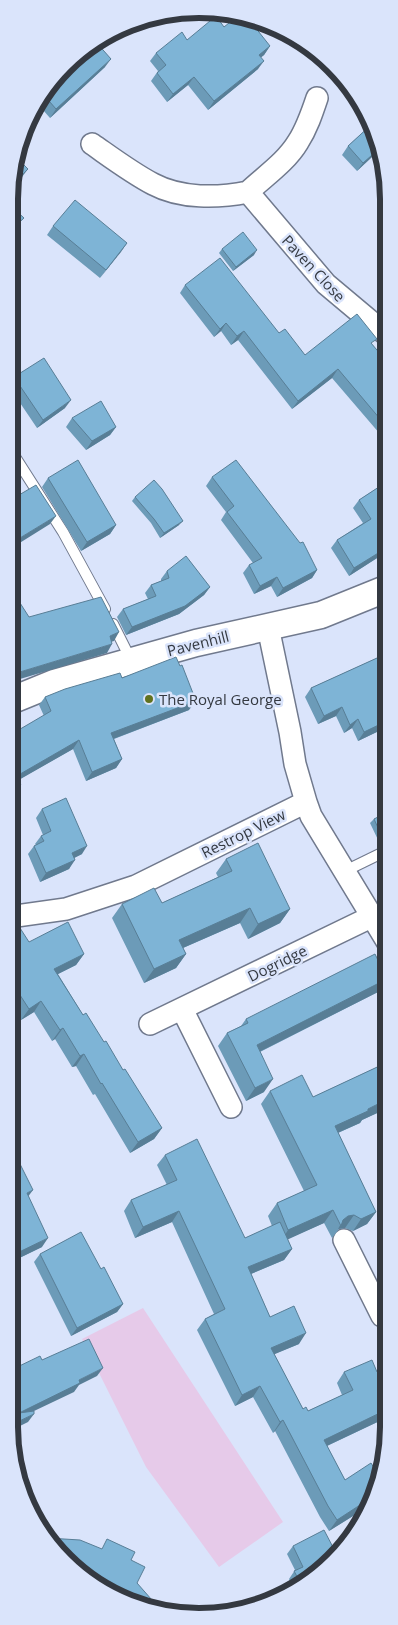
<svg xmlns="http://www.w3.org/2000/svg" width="398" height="1625" viewBox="0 0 398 1625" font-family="'Open Sans',sans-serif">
<rect width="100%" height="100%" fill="#dae4fb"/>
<path fill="#e6cae9" d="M 143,1308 L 283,1522 L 219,1567 L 146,1467 L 82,1339 Z"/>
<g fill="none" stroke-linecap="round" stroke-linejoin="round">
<defs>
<path id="service" d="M 10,449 L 63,532 L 105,609
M 113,624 L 131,660
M 345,871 L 388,850"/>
<path id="minor" d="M 92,144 C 112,158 132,173 153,184 C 181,199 218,198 248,192 L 326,284 L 388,336
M 248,192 C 265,176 286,162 298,142 C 307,128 312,113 317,98
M 306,802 L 311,816 L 388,943
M 9,917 L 66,909 L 136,886 L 306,802 L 295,764 L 290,732 L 268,627
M 182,1009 L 231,1107
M 150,1024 L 371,917
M 344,1240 L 382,1316 L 388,1314"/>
<path id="tertiary" d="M 10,701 L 54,683 L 196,643 L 321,615 L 388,588"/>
</defs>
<use href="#service" stroke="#70798d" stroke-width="12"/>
<use href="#minor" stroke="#70798d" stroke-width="24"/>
<use href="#tertiary" stroke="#70798d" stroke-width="29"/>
<use href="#service" stroke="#fff" stroke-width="10"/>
<use href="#minor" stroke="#fff" stroke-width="21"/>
<use href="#tertiary" stroke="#fff" stroke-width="26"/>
</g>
<path fill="#6c9bb8" d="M 224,27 L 270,46 L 264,55 L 261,57 L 258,69 L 208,110 L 188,85 L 167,102 L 151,81 L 158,71 L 150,61 L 156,53 Z
M 83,48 L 105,67 L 50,118 L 36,102 Z
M 372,124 L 386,170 L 373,156 L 357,171 L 342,155 L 348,146 Z
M 53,226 L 127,243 L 100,278 L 47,235 Z
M 222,249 L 254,255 L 233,271 L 219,253 Z
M 185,285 L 279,333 L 305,355 L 373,345 L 388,428 L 380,434 L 332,378 L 292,409 L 238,340 L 231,345 L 221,331 L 214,337 L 180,293 Z
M 14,377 L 65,408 L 37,428 L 10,388 L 10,383 Z
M 72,418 L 116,427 L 110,435 L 86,450 L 66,427 Z
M 212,477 L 317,570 L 312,578 L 277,597 L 271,586 L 254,594 L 243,573 L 249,565 L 253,563 L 221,520 L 226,512 L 206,486 Z
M 48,478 L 116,525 L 110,534 L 81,551 L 42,487 Z
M 388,481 L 388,551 L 349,576 L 331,548 L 337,540 L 363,523 L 353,508 L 359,500 Z
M 135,497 L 179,525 L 160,538 L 151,523 L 132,501 Z
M 167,571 L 210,587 L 204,595 L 179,614 L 126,635 L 117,617 L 123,609 L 148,599 L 145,593 L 151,585 L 161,581 L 161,579 Z
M 388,653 L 388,709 L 382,712 L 381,730 L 358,741 L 352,728 L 344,733 L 336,716 L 318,724 L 305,697 L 311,688 Z
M 122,678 L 189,710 L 114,739 L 122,759 L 116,768 L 86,781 L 73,749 L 18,780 L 15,794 L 10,797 L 10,735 L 44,716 L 39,705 L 45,697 Z
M 42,809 L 82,854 L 74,858 L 69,869 L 40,882 L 28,854 L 34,846 L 36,845 L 35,844 L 41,836 L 43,835 L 36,818 Z
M 388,812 L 388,844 L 383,845 L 382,843 L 380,844 L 370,823 L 374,819 Z
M 226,859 L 290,909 L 280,923 L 248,939 L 240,923 L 183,948 L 186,954 L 176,968 L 144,983 L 112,918 L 122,904 L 162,903 L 218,877 L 216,873 Z
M 9,934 L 29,942 L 84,954 L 76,965 L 58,974 L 83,1015 L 104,1042 L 162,1128 L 154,1139 L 130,1153 L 95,1094 L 93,1095 L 76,1066 L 72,1067 L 55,1039 L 52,1041 L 34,1012 L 21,1020 L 9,1002 Z
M 387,979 L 378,992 L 260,1052 L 264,1092 L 246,1101 L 218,1046 L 227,1033 L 241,1026 L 246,1019 Z
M 388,1062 L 388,1108 L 362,1120 L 360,1123 L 338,1133 L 376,1212 L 367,1224 L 353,1231 L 345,1228 L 339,1229 L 332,1238 L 324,1223 L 287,1239 L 292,1249 L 284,1260 L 251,1274 L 270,1317 L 299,1344 L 274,1354 L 303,1409 L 308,1411 L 342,1395 L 337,1383 L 344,1372 L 377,1372 L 388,1367 L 388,1417 L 327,1446 L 345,1480 L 379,1476 L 364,1521 L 359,1526 L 353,1516 L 329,1531 L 320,1517 L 275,1431 L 273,1433 L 253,1397 L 235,1406 L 197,1330 L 205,1319 L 214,1314 L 172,1222 L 135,1238 L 124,1211 L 131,1200 L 167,1185 L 157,1165 L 165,1155 L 245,1238 L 272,1226 L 268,1216 L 277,1203 L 304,1191 L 261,1104 L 270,1091 L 313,1097 Z
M 9,1148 L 28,1197 L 42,1247 L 9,1263 Z
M 40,1254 L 101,1269 L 123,1304 L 117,1312 L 71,1336 L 34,1262 Z
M 293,1546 L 315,1577 L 293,1588 L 289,1579 L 295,1570 L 287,1554 Z"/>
<path fill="#587e96" d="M 270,46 L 264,55 L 253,64 L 259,55 Z
M 111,59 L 105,67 L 50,118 L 56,109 Z
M 264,61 L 258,69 L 208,110 L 214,101 Z
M 194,77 L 188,85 L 167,102 L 173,94 Z
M 379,147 L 373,156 L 357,171 L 363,163 Z
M 28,169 L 22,177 L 10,190 L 10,187 Z
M 24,218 L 20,222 L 10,233 L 10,231 Z
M 127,243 L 121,252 L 100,278 L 106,270 Z
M 257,250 L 254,255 L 233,271 L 236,267 Z
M 226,323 L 221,331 L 214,337 L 220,329 Z
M 244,331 L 238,340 L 231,345 L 237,336 Z
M 338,369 L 332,378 L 292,409 L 298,401 Z
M 71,400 L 65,408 L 37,428 L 43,420 Z
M 388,424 L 388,428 L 380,434 L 386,426 Z
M 116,427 L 110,435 L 86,450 L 92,441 Z
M 56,516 L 50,524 L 10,549 L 10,544 Z
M 183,521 L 179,525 L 160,538 L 164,533 Z
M 116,525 L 110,534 L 81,551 L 87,542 Z
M 388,547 L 388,551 L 349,576 L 354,568 Z
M 317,570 L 312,578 L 277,597 L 283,588 Z
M 277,577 L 271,586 L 254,594 L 260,586 Z
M 210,587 L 204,595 L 179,614 L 126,635 L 132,627 Z
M 119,632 L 114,641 L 104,644 L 110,636 Z
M 112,644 L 107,653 L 10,682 L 10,675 Z
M 196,701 L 189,710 L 105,742 L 111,733 Z
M 388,704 L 388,709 L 374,716 L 380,707 Z
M 342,707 L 336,716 L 318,724 L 324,716 Z
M 358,719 L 352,728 L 344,733 L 350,725 Z
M 387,721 L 381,730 L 358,741 L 364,732 Z
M 79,740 L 73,749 L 10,785 L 15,777 Z
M 122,759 L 116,768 L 86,781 L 92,772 Z
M 21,785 L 15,794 L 10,797 L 10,793 Z
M 386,840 L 388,840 L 388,844 L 383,845 Z
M 87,846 L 82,854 L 66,862 L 72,853 Z
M 75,860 L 69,869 L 40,882 L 46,873 Z
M 250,908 L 240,923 L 169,954 L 179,940 Z
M 290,909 L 280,923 L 248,939 L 258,924 Z
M 84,954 L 76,965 L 46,980 L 54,969 Z
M 186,954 L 176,968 L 144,983 L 154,969 Z
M 387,979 L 378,992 L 247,1058 L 257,1045 Z
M 41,1001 L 34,1012 L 21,1020 L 29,1009 Z
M 63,1028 L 55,1039 L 52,1041 L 60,1030 Z
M 84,1054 L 76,1066 L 72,1067 L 80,1056 Z
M 273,1079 L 264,1092 L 246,1101 L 255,1088 Z
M 388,1099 L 388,1108 L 362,1120 L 360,1123 L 326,1138 L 335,1126 Z
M 162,1128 L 154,1139 L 130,1153 L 138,1142 Z
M 33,1190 L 27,1198 L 27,1193 Z
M 333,1210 L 324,1223 L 280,1243 L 288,1230 Z
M 179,1211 L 172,1222 L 135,1238 L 143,1227 Z
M 376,1212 L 367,1224 L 353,1231 L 361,1219 Z
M 354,1215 L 345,1228 L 338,1229 L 343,1220 L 348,1216 Z
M 48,1238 L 42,1247 L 9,1263 L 9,1261 L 13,1255 Z
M 292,1249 L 284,1260 L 241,1278 L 248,1267 Z
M 123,1304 L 117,1312 L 71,1336 L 77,1328 Z
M 306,1333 L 299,1344 L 263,1359 L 271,1348 Z
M 103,1368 L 97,1376 L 79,1385 L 74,1392 L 13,1421 L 19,1413 L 79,1380 Z
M 260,1386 L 253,1397 L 235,1406 L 242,1395 Z
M 388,1409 L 388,1417 L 316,1451 L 324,1440 Z
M 34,1414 L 28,1422 L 10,1431 L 9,1426 Z
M 283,1420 L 275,1431 L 273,1433 L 280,1422 Z
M 360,1505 L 353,1516 L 329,1531 L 337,1520 Z"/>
<path fill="#7eb4d6" stroke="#587e96" d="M 239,15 L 247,17 L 270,46 L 259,55 L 264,61 L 214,101 L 194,77 L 173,94 L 157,73 L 166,65 L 156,53 L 182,32 L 187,40 L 216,16 L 224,27 Z
M 96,42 L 111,59 L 56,109 L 43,94 L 83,48 Z
M 372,124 L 380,148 L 363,163 L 348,146 Z
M 16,157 L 28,169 L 10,187 L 10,174 Z
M 75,200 L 127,243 L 106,270 L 53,226 Z
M 10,205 L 24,218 L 10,231 Z
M 243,232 L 257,250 L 236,267 L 222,249 Z
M 220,258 L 279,333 L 285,329 L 305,355 L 357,314 L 377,339 L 371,343 L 388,363 L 388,424 L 386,426 L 338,369 L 298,401 L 244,331 L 237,336 L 226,323 L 220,329 L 185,285 Z
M 44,358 L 71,400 L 43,420 L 14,377 Z
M 101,401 L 116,427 L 92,441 L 72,418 Z
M 78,460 L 116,525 L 87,542 L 48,478 Z
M 236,460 L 300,543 L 303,542 L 317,570 L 283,588 L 277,577 L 260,586 L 249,565 L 262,558 L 227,512 L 234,506 L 212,477 Z
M 154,480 L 162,489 L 183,521 L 164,533 L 154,519 L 135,497 Z
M 388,481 L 388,547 L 354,568 L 337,540 L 371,519 L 359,500 Z
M 10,482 L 19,495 L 36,485 L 56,516 L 10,544 Z
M 186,556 L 210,587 L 185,606 L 132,627 L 123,609 L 156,596 L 151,585 L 169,578 L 167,571 Z
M 13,592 L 29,617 L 101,597 L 119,632 L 110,636 L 112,644 L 10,675 L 10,595 Z
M 388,653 L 388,704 L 380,707 L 387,721 L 364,732 L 358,719 L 350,725 L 342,707 L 324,716 L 311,688 Z
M 176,657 L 180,666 L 182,665 L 196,701 L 111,733 L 122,759 L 92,772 L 79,740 L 15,777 L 21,785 L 10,793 L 10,735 L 51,711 L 45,697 L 65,689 L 120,673 L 122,678 Z
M 66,798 L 87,846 L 72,853 L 75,860 L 46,873 L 34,846 L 44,841 L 41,836 L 51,831 L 42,809 Z
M 388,812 L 388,840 L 386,840 L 385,838 L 383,839 L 374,819 Z
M 258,843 L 290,909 L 258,924 L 250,908 L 179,940 L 186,954 L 154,969 L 122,904 L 154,888 L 162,903 L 232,871 L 226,859 Z
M 68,922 L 84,954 L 54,969 L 83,1015 L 86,1013 L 104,1042 L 106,1041 L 123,1070 L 125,1069 L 162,1128 L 138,1142 L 102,1083 L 101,1084 L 84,1054 L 80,1056 L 63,1028 L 60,1030 L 41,1001 L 29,1009 L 9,978 L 9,934 L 20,928 L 29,942 Z
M 375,954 L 387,979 L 257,1045 L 273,1079 L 255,1088 L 227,1033 L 248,1023 L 246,1019 Z
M 388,1062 L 388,1099 L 368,1109 L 368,1111 L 335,1126 L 376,1212 L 361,1219 L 354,1215 L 348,1216 L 343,1220 L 341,1226 L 333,1210 L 288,1230 L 277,1203 L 317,1185 L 270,1091 L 302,1075 L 313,1097 Z
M 197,1139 L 245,1238 L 280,1222 L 292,1249 L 248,1267 L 270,1317 L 294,1306 L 306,1333 L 271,1348 L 303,1409 L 306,1407 L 308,1411 L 353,1390 L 344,1372 L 372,1360 L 377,1372 L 388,1367 L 388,1409 L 324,1440 L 345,1480 L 371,1463 L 379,1476 L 366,1514 L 360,1505 L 337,1520 L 328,1506 L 283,1420 L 280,1422 L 260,1386 L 242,1395 L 205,1319 L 225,1309 L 179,1211 L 143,1227 L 131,1200 L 177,1180 L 165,1155 Z
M 9,1148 L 11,1151 L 13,1150 L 33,1190 L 27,1193 L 48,1238 L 13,1255 L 9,1247 Z
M 81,1232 L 101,1269 L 104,1267 L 123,1304 L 77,1328 L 40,1254 Z
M 89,1339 L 103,1368 L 79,1380 L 80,1383 L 19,1413 L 34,1411 L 34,1414 L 9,1426 L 9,1371 L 40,1356 L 42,1360 Z
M 324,1530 L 336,1553 L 329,1561 L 324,1563 L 325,1565 L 315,1577 L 301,1584 L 294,1571 L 303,1567 L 293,1546 Z
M 48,1538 L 80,1540 L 102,1549 L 107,1539 L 135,1552 L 131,1560 L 145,1567 L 137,1583 L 159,1608 L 115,1596 L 56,1552 Z"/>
<circle fill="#61721f" stroke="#dae4fb" stroke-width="2" cx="149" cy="699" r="5"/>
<g text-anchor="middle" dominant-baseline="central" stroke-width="5" stroke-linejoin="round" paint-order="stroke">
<g font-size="15" fill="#343941" stroke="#dae4fb">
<text transform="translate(314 268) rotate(47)">Paven Close</text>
<text transform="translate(198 643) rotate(-14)">Pavenhill</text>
<text transform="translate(243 833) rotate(-26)">Restrop View</text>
<text transform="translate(277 963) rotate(-26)">Dogridge</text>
</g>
<g font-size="15" fill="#343941" stroke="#dae4fb" text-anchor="start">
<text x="159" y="699">The Royal George</text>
</g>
</g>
<path d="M0 0H398V1625H0ZM199 18H199A181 181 0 0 1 380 199V1427A181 181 0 0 1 199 1608H199A181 181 0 0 1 18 1427V199A181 181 0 0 1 199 18Z" fill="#dae4fb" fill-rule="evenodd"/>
<path fill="none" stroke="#343941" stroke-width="6" d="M199 18H199A181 181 0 0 1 380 199V1427A181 181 0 0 1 199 1608H199A181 181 0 0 1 18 1427V199A181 181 0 0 1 199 18Z"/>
</svg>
